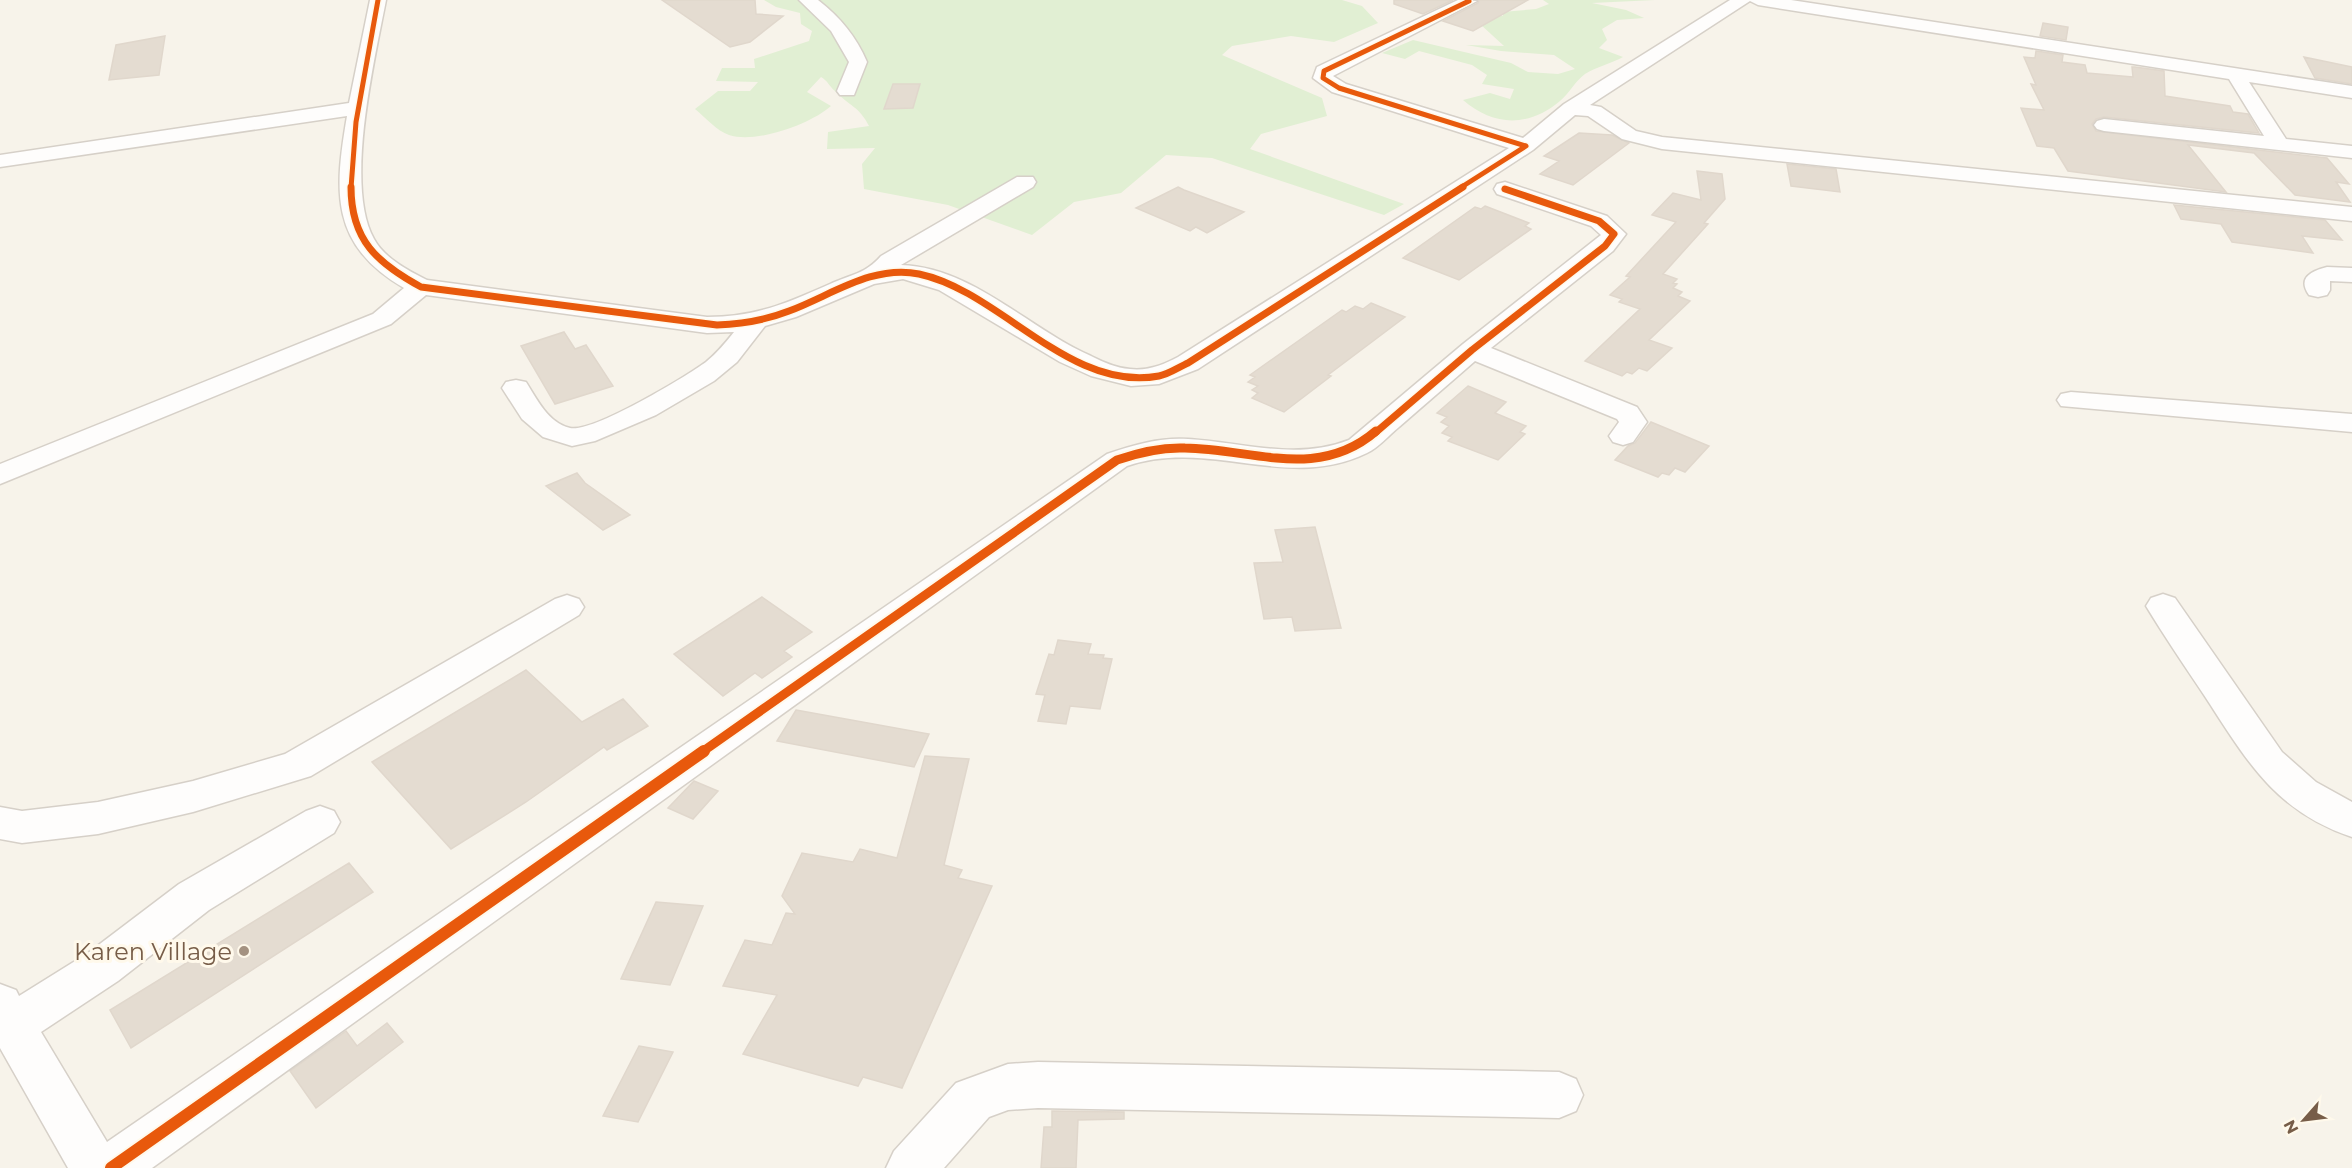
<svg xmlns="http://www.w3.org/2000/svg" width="2352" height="1168" viewBox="0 0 2352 1168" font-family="Montserrat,sans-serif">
<rect width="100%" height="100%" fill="#f7f3ea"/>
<path fill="#e1efd3" d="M 764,0 L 1342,0 L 1362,6 L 1378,23 L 1334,42 L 1291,36 L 1232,46 L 1222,55 L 1322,98 L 1327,116 L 1261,134 L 1250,149 L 1404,204 L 1384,215 L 1212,158 L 1166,155 L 1121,193 L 1074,202 L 1032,235 L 948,205 L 864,189 L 862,164 L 875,148 L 827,149 L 828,132 L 869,126 C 859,106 849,106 835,91 C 829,86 828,81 821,77 L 807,92 L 831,106 C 811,124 756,144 729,135 C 717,131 705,117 695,109 L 718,91 L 750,91 L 758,82 L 716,81 L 722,68 L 755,68 L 754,59 L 809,41 L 812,31 L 801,24 L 800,13 L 776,7 Z
M 1543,0 L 1655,0 L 1592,3 L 1626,10 L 1644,18 L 1617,20 L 1602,29 L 1607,40 L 1599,48 L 1623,57 C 1612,63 1596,67 1585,74 C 1575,81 1569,94 1560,101 C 1528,128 1493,126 1463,100 L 1490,93 L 1510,99 L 1514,89 L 1482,84 L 1487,75 L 1472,65 L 1419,51 L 1405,59 L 1382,53 L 1413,40 L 1511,63 L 1528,72 L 1558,74 L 1575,69 L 1554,55 L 1501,51 L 1466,45 L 1504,46 L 1468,13 L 1503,16 L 1502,12 L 1536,9 L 1549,4 Z"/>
<path fill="#e4dcd1" stroke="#e0d7cc" stroke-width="1.5" d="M 662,0 L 755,0 L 756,14 L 783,16 L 750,42 L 730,47 Z
M 1394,0 L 1453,0 L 1423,14 L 1394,4 Z
M 1479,0 L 1528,0 L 1473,31 L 1443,21 L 1478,3 Z
M 2043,23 L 2068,27 L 2066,40 L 2040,36 Z
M 165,36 L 159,75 L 109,80 L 116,45 Z
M 2036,51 L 2063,55 L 2062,62 L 2085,65 L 2087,73 L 2133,77 L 2132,67 L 2135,67 L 2164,71 L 2165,96 L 2230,106 L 2233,112 L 2248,114 L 2259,133 L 2104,117 L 2096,119 L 2092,124 L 2096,131 L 2327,158 L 2349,184 L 2336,182 L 2350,202 L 2295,195 L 2254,153 L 2188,145 L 2226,192 L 2068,171 L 2054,148 L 2037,146 L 2021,108 L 2044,110 L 2031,84 L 2036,85 L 2024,57 L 2035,58 Z
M 2304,57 L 2352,67 L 2352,84 L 2315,78 Z
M 893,84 L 920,84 L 913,108 L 884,109 Z
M 1579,133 L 1612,135 L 1629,143 L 1573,185 L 1540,174 L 1559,161 L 1544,156 Z
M 1787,164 L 1836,169 L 1840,192 L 1791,186 Z
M 1697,171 L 1722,174 L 1725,199 L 1704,223 L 1708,224 L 1663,274 L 1677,279 L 1673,283 L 1677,284 L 1673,288 L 1682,292 L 1678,296 L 1690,301 L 1649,340 L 1672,348 L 1647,371 L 1639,368 L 1632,374 L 1627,372 L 1622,376 L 1585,361 L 1640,309 L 1619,302 L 1622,299 L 1610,295 L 1630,277 L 1626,276 L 1676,222 L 1652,215 L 1673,193 L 1701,200 Z
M 1178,187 L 1184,190 L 1244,212 L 1207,233 L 1196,227 L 1190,231 L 1136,208 Z
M 2174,205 L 2325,220 L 2342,240 L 2302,236 L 2313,253 L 2232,242 L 2221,224 L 2181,219 Z
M 1485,206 L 1529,223 L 1525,226 L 1531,229 L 1459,280 L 1403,258 L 1475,207 L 1481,209 Z
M 1371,303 L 1405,317 L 1328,375 L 1331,376 L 1284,412 L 1252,398 L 1258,393 L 1252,390 L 1258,386 L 1248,382 L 1255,377 L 1250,375 L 1342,310 L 1346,312 L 1355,306 L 1363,309 Z
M 564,332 L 575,349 L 586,345 L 613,386 L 555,404 L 521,346 Z
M 1468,386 L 1506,402 L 1495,413 L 1526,426 L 1520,432 L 1525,434 L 1498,460 L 1448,441 L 1452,437 L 1442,433 L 1449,426 L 1441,422 L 1447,417 L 1437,413 Z
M 1651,422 L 1709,446 L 1685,472 L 1675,468 L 1669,475 L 1662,473 L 1658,477 L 1615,460 L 1628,446 L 1635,443 Z
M 577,473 L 585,483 L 630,515 L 603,530 L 546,486 Z
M 1315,527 L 1341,628 L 1295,631 L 1292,617 L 1264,619 L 1254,563 L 1283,562 L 1275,530 Z
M 762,597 L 812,632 L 784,651 L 792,657 L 762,678 L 755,673 L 723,696 L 674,654 Z
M 1058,640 L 1091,644 L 1088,654 L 1104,655 L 1103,658 L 1112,659 L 1100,709 L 1070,706 L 1066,724 L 1038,721 L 1045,695 L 1036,694 L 1049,654 L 1054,655 Z
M 526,670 L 582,722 L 623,699 L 648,726 L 607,750 L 604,747 L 526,802 L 451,849 L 372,762 Z
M 796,710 L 929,734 L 914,767 L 777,741 Z
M 925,756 L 969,759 L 944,865 L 962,870 L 958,878 L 992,886 L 902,1088 L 863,1077 L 858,1086 L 743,1054 L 777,995 L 723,986 L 745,940 L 772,945 L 786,913 L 795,914 L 782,896 L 802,853 L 853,862 L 860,849 L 897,858 Z
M 694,781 L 718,791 L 693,819 L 668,808 Z
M 349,863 L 373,892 L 131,1048 L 110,1010 Z
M 656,902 L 703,906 L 670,985 L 621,979 Z
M 387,1023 L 403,1042 L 316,1108 L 290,1071 L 346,1031 L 357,1046 Z
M 639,1046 L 673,1052 L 638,1122 L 603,1116 Z
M 1052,1111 L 1124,1112 L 1124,1119 L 1078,1120 L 1076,1168 L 1041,1168 L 1044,1127 L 1052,1127 Z"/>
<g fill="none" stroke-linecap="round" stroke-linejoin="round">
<defs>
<path id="minor" d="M 370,0 L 386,0 C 375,58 344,186 374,239 C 384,258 409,271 427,280 L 707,317 C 756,317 787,303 830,284 C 852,274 865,274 881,256 L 1017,177 L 1033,177 L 1036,182 L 1033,187 L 901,265 C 972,267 1029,329 1091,356 C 1103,362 1116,368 1130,369 C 1148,371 1163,365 1178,357 L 1509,148 L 1332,92 L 1313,78 L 1317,67 L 1458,0 L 1477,1 L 1333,76 L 1346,84 L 1523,138 L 1564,104 L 1730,0 L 1791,0 L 2352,86 L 2352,98 L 2249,82 L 2286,139 L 2352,146 L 2352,158 L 2104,131 L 2097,129 L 2094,125 L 2097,121 L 2104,119 L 2264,136 L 2229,79 L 1758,5 L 1750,1 L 1590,105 L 1601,107 L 1636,131 L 1662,137 L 2352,207 L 2352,221 L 1662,149 L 1622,139 L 1588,116 L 1575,115 L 1533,150 L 1198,369 L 1159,384 L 1131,386 L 1091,376 L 1060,362 L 939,290 L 903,279 L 874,284 L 796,317 L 765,326 L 737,362 L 714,381 L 656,415 L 595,441 L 572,446 L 543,437 L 522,419 L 502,388 L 506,382 L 516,380 L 526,382 C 537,399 548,423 570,428 C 593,433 685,377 706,362 C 717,353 726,342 734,332 L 707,333 L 426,295 L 391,324 L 0,484 L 0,464 L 373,314 L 404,288 C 330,245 334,192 347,116 L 0,167 L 0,155 L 349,103 Z
M 799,0 L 818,0 C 840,17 856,36 867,62 L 854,95 L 840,95 L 837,91 L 849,62 L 831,31 Z
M 1505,182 L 1607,216 L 1626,234 L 1613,251 L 1491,348 L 1637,407 L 1647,422 L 1633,442 L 1623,445 L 1613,442 L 1609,436 L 1619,422 L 1617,419 L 1475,361 C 1450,383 1424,405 1399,427 C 1389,435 1378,448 1367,453 C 1288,492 1210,438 1127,466 L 152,1168 L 68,1168 L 0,1048 L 0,984 L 16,990 L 19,996 L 88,953 L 179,884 L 306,811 L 320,806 L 334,811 L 340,822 L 334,833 L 209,910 L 118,981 L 41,1032 L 107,1142 L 1107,454 C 1133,445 1160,437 1188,439 C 1242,442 1296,461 1349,440 L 1463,344 L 1601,235 L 1591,226 L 1497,194 L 1494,189 L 1497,184 Z
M 2327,267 L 2352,268 L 2352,282 L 2330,281 L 2330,290 L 2327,295 L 2318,297 L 2309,295 C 2297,278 2311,271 2327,267 Z
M 2071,392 L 2352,414 L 2352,432 L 2061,406 L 2057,400 L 2061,394 Z
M 2163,594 L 2175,598 L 2282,752 L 2316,782 L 2352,802 L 2352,837 C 2274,811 2246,759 2204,695 C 2184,665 2164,636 2146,606 L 2151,598 Z
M 567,595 L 579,599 L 584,607 L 579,615 L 311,776 L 193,812 L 98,834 L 22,843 L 0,839 L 0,807 L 22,811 L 98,802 L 193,781 L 285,754 L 555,599 Z
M 1038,1062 L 1559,1072 L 1576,1079 L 1583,1095 L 1576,1111 L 1559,1118 L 1038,1108 L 1008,1110 L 989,1117 L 944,1168 L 886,1168 L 894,1151 L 956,1083 L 1008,1064 Z"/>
</defs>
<use href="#minor" stroke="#d6d0c8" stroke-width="3"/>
<use href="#minor" fill="#fefdfc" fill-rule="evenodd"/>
<defs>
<path id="cycleway-far3" d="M 351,188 L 356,122 L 378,0
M 1460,188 L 1526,146 L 1339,88 L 1323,78 L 1324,71 L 1469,1"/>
<path id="cycleway-far2" d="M 351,187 C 351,240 377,263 421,287 L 717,325 C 742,324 766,320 789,311 C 830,296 873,264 919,274 C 1000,291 1070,393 1159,376 C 1169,374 1179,367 1188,363 L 1463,187
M 1375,433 L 1472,350 L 1605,246 L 1614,234 L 1599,221 L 1505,189"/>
<path id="cycleway-far1" d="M 702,752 L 1117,460 C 1140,452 1161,447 1185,448 C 1253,449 1318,481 1376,431"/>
<path id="cycleway" d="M 111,1168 L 704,751"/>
</defs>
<use href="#cycleway-far3" stroke="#fff9eb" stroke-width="8"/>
<use href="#cycleway-far2" stroke="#fff9eb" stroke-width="10"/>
<use href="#cycleway-far1" stroke="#fff9eb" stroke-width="13"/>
<use href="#cycleway" stroke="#fff9eb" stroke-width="16"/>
<use href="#cycleway-far3" stroke="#e8590c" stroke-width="5"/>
<use href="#cycleway-far2" stroke="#e8590c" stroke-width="7"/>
<use href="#cycleway-far1" stroke="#e8590c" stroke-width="9"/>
<use href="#cycleway" stroke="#e8590c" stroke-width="12"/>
</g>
<circle fill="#a49281" stroke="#fff9eb" stroke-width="2" cx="244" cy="951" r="6"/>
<g text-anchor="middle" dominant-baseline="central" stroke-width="6" stroke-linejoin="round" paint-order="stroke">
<g font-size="24" fill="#775d48" stroke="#fff9eb" text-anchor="end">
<text x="232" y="951">Karen Village</text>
</g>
</g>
<g transform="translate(2304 1120) rotate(242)" stroke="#fff9eb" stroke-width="4.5" paint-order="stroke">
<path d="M0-4.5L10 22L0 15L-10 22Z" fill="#775d48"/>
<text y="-9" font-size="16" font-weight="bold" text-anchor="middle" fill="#775d48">N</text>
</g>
</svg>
